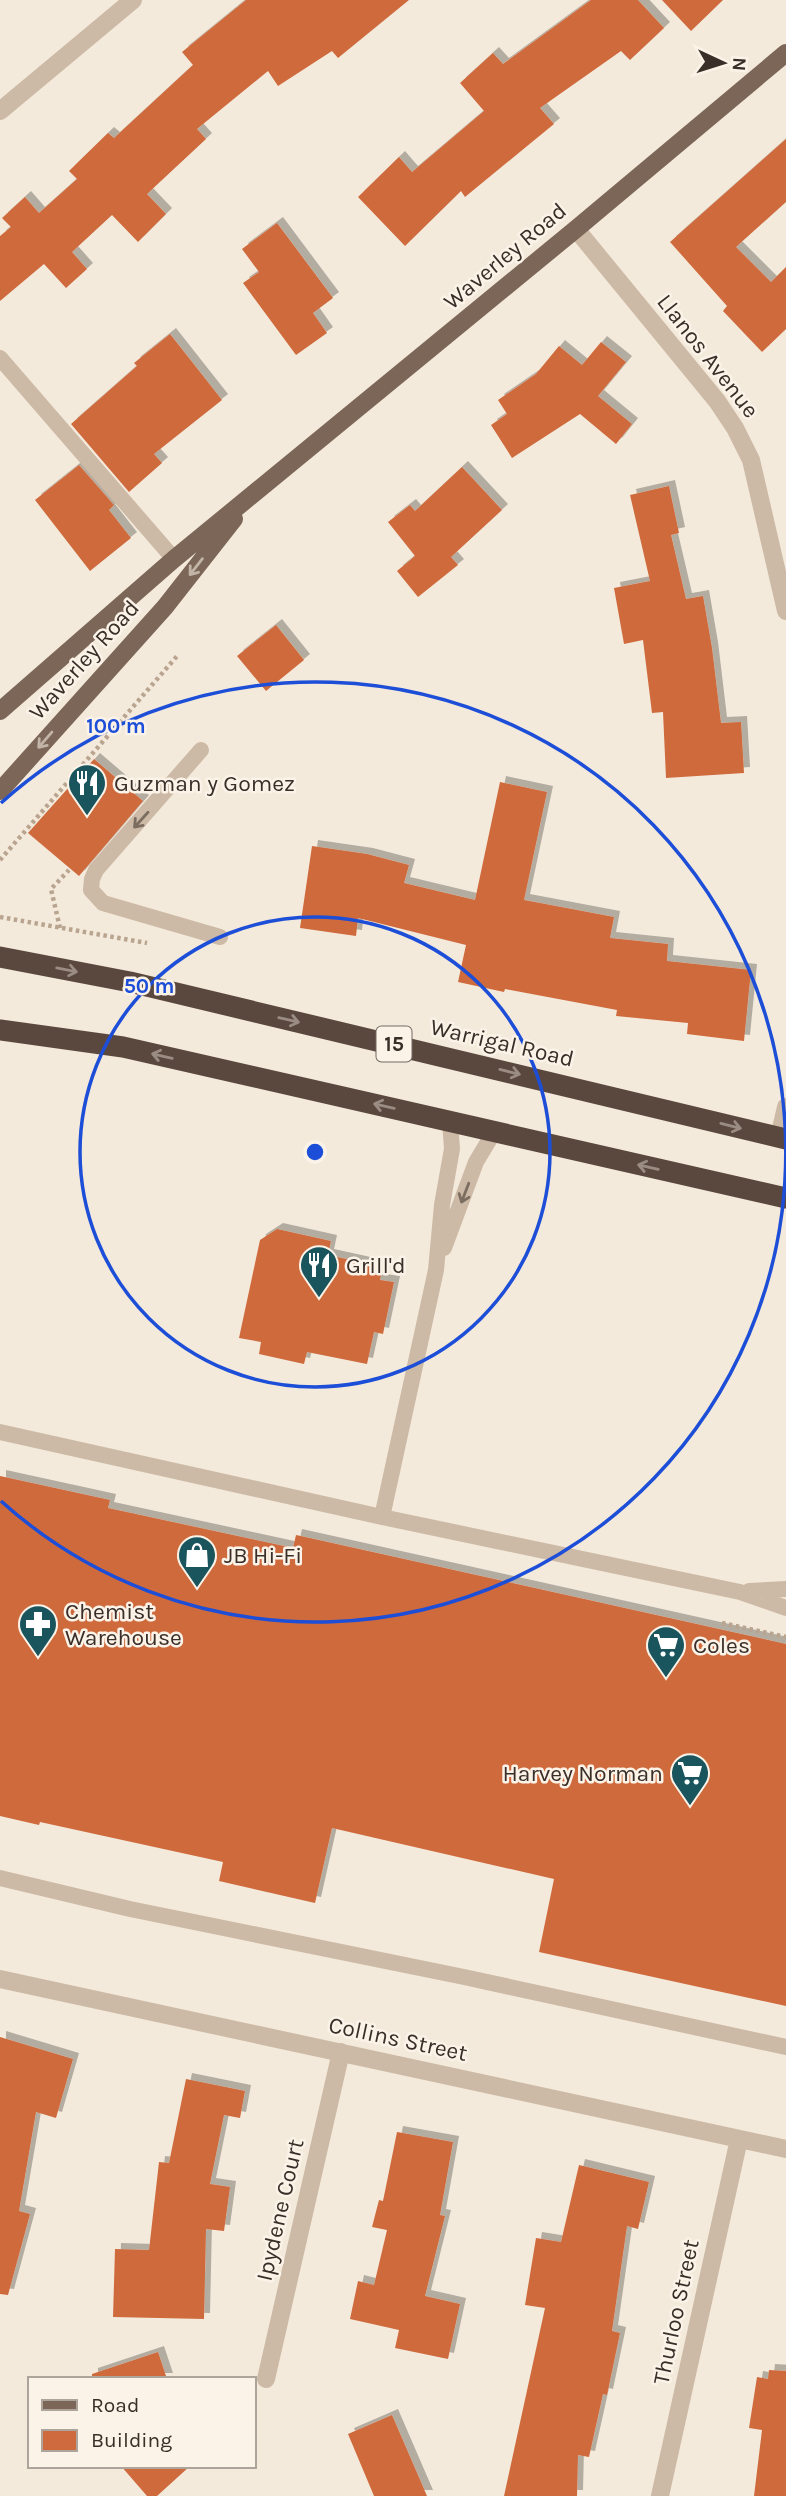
<svg xmlns="http://www.w3.org/2000/svg" width="786" height="2496" viewBox="0 0 786 2496" font-family="Karla,sans-serif">
<defs>
<filter id="shadow"><feDropShadow dx="6" dy="-6" stdDeviation="0" flood-color="#0004"/></filter>
</defs>
<rect width="100%" height="100%" fill="#f4eadb"/>
<path fill="#cf6a3e" filter="url(#shadow)" d="M 246,0 L 409,0 L 338,58 L 332,51 L 278,86 L 268,71 L 197,129 L 206,139 L 147,194 L 166,214 L 138,242 L 112,215 L 72,252 L 87,269 L 66,288 L 44,264 L 0,301 L 0,236 L 11,227 L 2,218 L 25,197 L 39,213 L 77,179 L 69,171 L 108,133 L 114,138 L 193,65 L 182,52 Z
M 591,0 L 638,0 L 664,28 L 630,60 L 621,51 L 540,108 L 554,124 L 465,197 L 461,191 L 405,246 L 358,197 L 399,157 L 412,172 L 484,111 L 460,83 L 493,53 L 503,64 Z
M 662,0 L 723,0 L 691,31 Z
M 786,139 L 786,202 L 736,247 L 771,282 L 786,267 L 786,329 L 762,352 L 723,311 L 727,306 L 670,242 Z
M 277,223 L 333,298 L 313,313 L 327,333 L 296,355 L 243,283 L 259,272 L 242,249 Z
M 170,334 L 222,400 L 154,454 L 162,463 L 129,492 L 71,424 L 137,366 L 134,363 Z
M 601,342 L 626,362 L 598,396 L 632,424 L 616,444 L 580,414 L 512,458 L 491,425 L 507,414 L 498,400 L 536,374 L 559,346 L 582,365 Z
M 79,465 L 114,505 L 109,510 L 131,538 L 90,571 L 35,500 Z
M 462,467 L 502,510 L 451,557 L 458,565 L 418,597 L 397,571 L 415,556 L 388,522 L 410,505 L 415,511 Z
M 669,486 L 679,533 L 671,535 L 686,599 L 703,596 L 712,648 L 721,723 L 741,722 L 744,773 L 666,778 L 663,712 L 652,713 L 643,640 L 624,644 L 614,588 L 650,581 L 630,495 Z
M 276,625 L 304,660 L 266,691 L 237,656 Z
M 94,759 L 143,801 L 79,876 L 28,833 Z
M 500,782 L 547,792 L 524,900 L 614,917 L 610,938 L 668,944 L 667,961 L 751,970 L 744,1041 L 687,1034 L 688,1023 L 616,1016 L 617,1010 L 505,989 L 504,992 L 458,982 L 466,945 L 358,918 L 356,936 L 300,928 L 312,846 L 367,854 L 409,865 L 404,883 L 475,900 Z
M 277,1229 L 331,1241 L 328,1255 L 383,1267 L 380,1280 L 394,1282 L 383,1334 L 374,1332 L 367,1364 L 307,1352 L 304,1364 L 259,1354 L 261,1342 L 239,1338 L 260,1240 Z
M 0,1476 L 110,1500 L 108,1508 L 293,1548 L 296,1535 L 786,1644 L 786,2006 L 539,1952 L 554,1879 L 332,1828 L 315,1903 L 219,1881 L 223,1862 L 40,1822 L 39,1825 L 0,1816 Z
M 0,2037 L 73,2059 L 56,2118 L 36,2112 L 19,2211 L 30,2214 L 8,2295 L 0,2294 Z
M 186,2079 L 245,2091 L 240,2118 L 224,2115 L 210,2184 L 230,2187 L 224,2231 L 206,2229 L 204,2319 L 113,2317 L 115,2249 L 149,2250 L 159,2162 L 169,2163 Z
M 397,2132 L 453,2142 L 440,2215 L 445,2216 L 425,2296 L 460,2304 L 448,2359 L 395,2348 L 399,2330 L 350,2319 L 358,2281 L 374,2285 L 387,2230 L 372,2227 L 379,2200 L 383,2201 Z
M 579,2165 L 649,2182 L 638,2229 L 627,2226 L 612,2331 L 620,2333 L 607,2395 L 603,2394 L 589,2457 L 578,2455 L 577,2496 L 504,2496 L 545,2308 L 525,2305 L 536,2238 L 561,2242 Z
M 158,2352 L 167,2379 L 92,2379 L 92,2374 Z
M 769,2370 L 786,2371 L 786,2496 L 754,2496 L 762,2430 L 749,2428 L 757,2377 L 768,2379 Z
M 392,2415 L 427,2496 L 374,2496 L 348,2434 Z
M 121,2466 L 190,2466 L 157,2496 L 147,2496 Z"/>
<g fill="none" stroke-linecap="round" stroke-linejoin="round">
<path stroke="#b9a490" stroke-width="4.5" stroke-dasharray="3.5 3.5" stroke-linecap="butt" d="M 0,860 L 178,655
M 0,917 L 147,943
M 60,928 L 51,889 L 69,870
M 722,1623 L 786,1637"/>
<path stroke="#cdbaa6" stroke-width="16" d="M 0,358 L 174,559
M 201,750 L 96,870 L 92,879 L 91,890 L 103,903 L 220,937
M 444,1248 L 476,1162 L 494,1132
M 0,1432 L 382,1517 L 740,1592 L 786,1608
M 382,1517 L 436,1270 L 442,1205 L 452,1149 L 450,1121
M 749,1591 L 786,1589
M 0,1878 L 130,1909 L 464,1977 L 786,2047"/>
<path stroke="#cdbaa6" stroke-width="18" d="M 0,111 L 133,0
M 576,229 L 717,401 L 735,428 L 751,460 L 786,611
M 779,1137 L 786,1107
M 0,1979 L 786,2149
M 266,2379 L 341,2052
M 660,2496 L 739,2139"/>
<path stroke="#7c6658" stroke-width="18" d="M 0,711 L 174,559 L 576,229 L 786,53
M 0,791 L 165,607 L 234,519"/>
<path stroke="#5a483e" stroke-width="21" d="M 0,957 L 130,982 L 786,1139
M 0,1030 L 123,1047 L 786,1198"/>
</g>
<defs><path id="oneway-shaft" d="M-6 0H5M1.5-3L5.5 0L1.5 3" fill="none" stroke-width="1.6" stroke-linecap="round" stroke-linejoin="round" transform="scale(1.75)"/></defs>
<g stroke="#c2b4a7">
<use href="#oneway-shaft" transform="translate(196 567) rotate(128)"/>
<use href="#oneway-shaft" transform="translate(45 740) rotate(131)"/>
</g>
<g stroke="#7c6d61">
<use href="#oneway-shaft" transform="translate(141 820) rotate(132)"/>
<use href="#oneway-shaft" transform="translate(465 1193) rotate(111)"/>
</g>
<g stroke="#9a8c82">
<use href="#oneway-shaft" transform="translate(67 970) rotate(11)"/>
<use href="#oneway-shaft" transform="translate(289 1020) rotate(13)"/>
<use href="#oneway-shaft" transform="translate(162 1056) rotate(-167)"/>
<use href="#oneway-shaft" transform="translate(510 1072) rotate(14)"/>
<use href="#oneway-shaft" transform="translate(384 1106) rotate(-167)"/>
<use href="#oneway-shaft" transform="translate(731 1126) rotate(14)"/>
<use href="#oneway-shaft" transform="translate(648 1167) rotate(-167)"/>
</g>
<g fill="none" stroke="#1d4ed8" stroke-width="3.5">
<circle cx="315" cy="1152" r="235"/>
<path d="M1 803A470 470 0 1 1 1 1501"/>
</g>
<defs>
<symbol id="restaurant-pin" viewBox="-11 -11 22 30"><path d="M0 17L-7.5 6A9.5 9.5 0 1 1 7.5 6Z" fill="#1a555d" stroke="#fbf3e8"/><path d="M-5-6h1v4h1v-4h1v4h1v-4h1v5L-1.5 .5V6h-2V.5L-5-1ZM5-6V6H3V1.5H1.5Q1.5-4 5-6Z" fill="#fff"/></symbol>
<symbol id="shop-pin" viewBox="-11 -11 22 30"><path d="M0 17L-7.5 6A9.5 9.5 0 1 1 7.5 6Z" fill="#1a555d" stroke="#fbf3e8"/><path d="M-5-2.5h2.3a2.7 3.5 0 0 1 5.4 0H5L5.5 6h-11ZM-1.5-2.5h3a1.5 2.3 0 0 0-3 0Z" fill="#fff"/></symbol>
<symbol id="pharmacy-pin" viewBox="-11 -11 22 30"><path d="M0 17L-7.5 6A9.5 9.5 0 1 1 7.5 6Z" fill="#1a555d" stroke="#fbf3e8"/><path d="M-2-6h4v4h4v4h-4v4h-4v-4h-4v-4h4Z" fill="#fff"/></symbol>
<symbol id="supermarket-pin" viewBox="-11 -11 22 30"><path d="M0 17L-7.5 6A9.5 9.5 0 1 1 7.5 6Z" fill="#1a555d" stroke="#fbf3e8"/><path d="M-6-5.5h2.5l.6 2H6L4.5 2H-2.5L-4.4-4H-6ZM-1.5 3.2a1.3 1.3 0 1 0 .1 0ZM3 3.2a1.3 1.3 0 1 0 .1 0Z" fill="#fff"/></symbol>
</defs>
<g fill-rule="evenodd">
<use href="#restaurant-pin" x="65" y="761" width="44" height="60"/>
<use href="#restaurant-pin" x="297" y="1243" width="44" height="60"/>
<use href="#shop-pin" x="175" y="1533" width="44" height="60"/>
<use href="#pharmacy-pin" x="16" y="1602" width="44" height="60"/>
<use href="#supermarket-pin" x="644" y="1623" width="44" height="60"/>
<use href="#supermarket-pin" x="668" y="1751" width="44" height="60"/>
</g>
<g text-anchor="middle" dominant-baseline="central" stroke-width="5" stroke-linejoin="round" paint-order="stroke">
<rect fill="#fbf3e8" stroke="#736962" stroke-width="2" x="376.5" y="1026.5" width="35" height="35" rx="5"/>
<g font-size="21" font-weight="bold" fill="#392e28">
<text x="394" y="1044">15</text>
</g>
<g font-size="23" fill="#392e28" stroke="#fbf3e8">
<text transform="translate(505 256) rotate(-40)">Waverley Road</text>
<text transform="translate(708 356) rotate(52)">Llanos Avenue</text>
<text transform="translate(84 660) rotate(-48)">Waverley Road</text>
<text transform="translate(502 1043) rotate(13)">Warrigal Road</text>
<text transform="translate(398 2039) rotate(12)">Collins Street</text>
<text transform="translate(280 2210) rotate(-77)">Ipydene Court</text>
<text transform="translate(676 2312) rotate(-78)">Thurloo Street</text>
</g>
<g font-size="23" fill="#392e28" stroke="#fbf3e8" text-anchor="start">
<text x="114" y="783">Guzman y Gomez</text>
<text x="346" y="1265">Grill'd</text>
<text x="224" y="1555">JB Hi-Fi</text>
<text x="65" y="1611">Chemist<tspan x="65" dy="26">Warehouse</tspan></text>
<text x="693" y="1645">Coles</text>
<text x="663" y="1773" text-anchor="end">Harvey Norman</text>
</g>
</g>
<circle cx="315" cy="1152" r="10" fill="#1d4ed8" stroke="#fbf3e8" stroke-width="3.5"/>
<g font-size="21" text-anchor="middle" font-weight="bold" fill="#1d4ed8" stroke="#fbf3e8" stroke-width="5" stroke-linejoin="round" paint-order="stroke">
<text x="116" y="733">100 m</text>
<text x="149" y="993">50 m</text>
</g>
<rect x="28" y="2377" width="228" height="91" fill="#fbf3e8" stroke="#ada49b" stroke-width="2"/>
<rect x="42" y="2400" width="35" height="10" fill="#7c6658" stroke="#ada49b" stroke-width="2"/>
<text x="91" y="2412" font-size="21" fill="#392e28">Road</text>
<rect x="42" y="2430" width="35" height="21" fill="#cf6a3e" stroke="#ada49b" stroke-width="2"/>
<text x="91" y="2447" font-size="21" fill="#392e28">Building</text>
<g transform="translate(723 63) rotate(94)" stroke="#fbf3e8" stroke-width="5" paint-order="stroke">
<path d="M0-5L12 26L0 18L-12 26Z" fill="#392e28"/>
<text y="-10" font-size="19" font-weight="bold" text-anchor="middle" fill="#392e28">N</text>
</g>
</svg>
